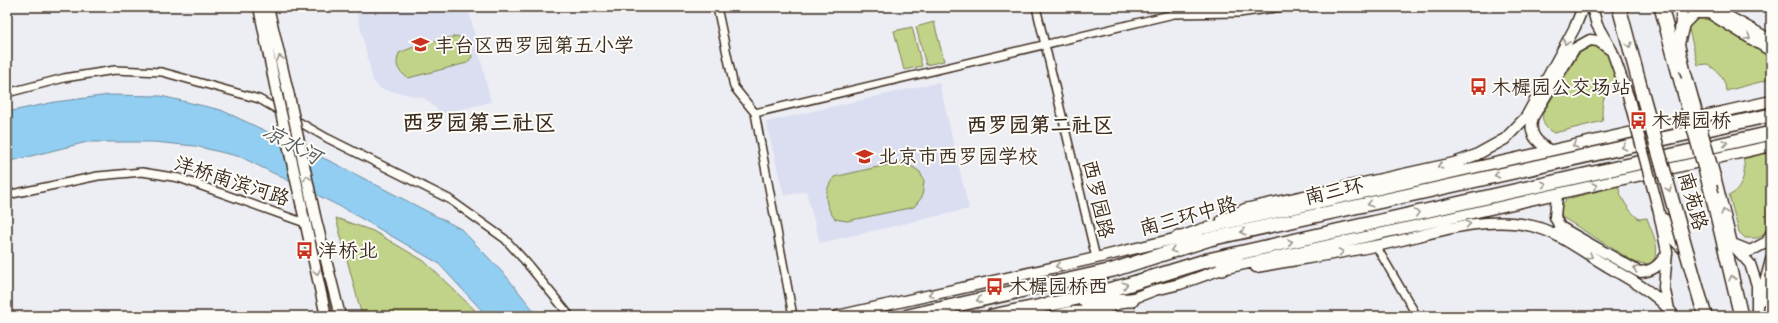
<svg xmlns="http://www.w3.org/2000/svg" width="1778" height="323" viewBox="0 0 1778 323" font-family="Caveat,'LXGW WenKai TC',sans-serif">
<rect width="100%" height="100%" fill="#edeef4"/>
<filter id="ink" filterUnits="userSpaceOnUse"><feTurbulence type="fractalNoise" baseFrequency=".025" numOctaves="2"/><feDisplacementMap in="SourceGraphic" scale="8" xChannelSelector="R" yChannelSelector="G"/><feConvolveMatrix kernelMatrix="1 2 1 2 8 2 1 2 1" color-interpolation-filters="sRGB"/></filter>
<g filter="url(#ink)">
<path fill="#dadef0" d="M 365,7 L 468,7 L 491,102 L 442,114 L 424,98 L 381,89 L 373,81 L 356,9 Z
M 939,82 L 969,209 L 820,243 L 806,191 L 784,196 L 766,122 Z"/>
<path fill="#c1d388" stroke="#7e7e53" d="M 1702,15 L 1771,53 L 1771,79 L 1726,91 C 1725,77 1718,71 1707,64 L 1698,65 L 1688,26 L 1694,17 Z
M 934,22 L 944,61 L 926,65 L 916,27 Z
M 912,27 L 922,66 L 904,70 L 894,31 Z
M 457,36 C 467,41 470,45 472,57 L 467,63 L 408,78 C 397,70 395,66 399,53 L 421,44 Z
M 1588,44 L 1610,46 L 1619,80 C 1604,86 1600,107 1603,121 L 1554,133 C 1546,129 1541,123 1543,113 L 1583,47 Z
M 1771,152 L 1771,222 L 1763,235 L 1758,238 L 1745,238 L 1739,232 L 1729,195 C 1742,192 1747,170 1743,159 Z
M 904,161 L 920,172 L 924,181 L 922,197 L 914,207 L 847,221 L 835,219 C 824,205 823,192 834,177 Z
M 1618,186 C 1622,200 1627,209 1639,219 L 1647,218 C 1652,234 1664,252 1650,264 L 1636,263 L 1562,217 L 1560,206 L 1567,199 Z
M 336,218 L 373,231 L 424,261 L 481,316 L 362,316 Z"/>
<path fill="#92cef2" stroke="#6f8c9d" d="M 109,95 L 161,96 L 221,110 L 336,164 L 461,229 L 506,276 L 538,316 L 487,316 L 438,263 L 345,209 L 241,157 L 195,146 L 153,142 L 87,142 L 7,162 L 7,112 L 55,102 Z"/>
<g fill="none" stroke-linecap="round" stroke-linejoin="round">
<defs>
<path id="street" d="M 717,7 L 734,87 L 755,113 L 793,316
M 1036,7 L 1096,258
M 7,93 L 64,78 L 115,70 L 162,72 L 259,99 L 327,138 L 449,199 L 505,239 L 525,261 L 570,316
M 755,113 L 1174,14 L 1239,13 L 1283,7
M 7,195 L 98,176 L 142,172 L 179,178 L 305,223
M 1376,246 L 1414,311 L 1415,316"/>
<path id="secondary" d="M 259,7 L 277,95
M 268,7 L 289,96
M 1592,7 L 1597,25 L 1612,51 L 1629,99
M 1682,7 L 1679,44 L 1685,70
M 1711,7 L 1771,40
M 1679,44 L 1684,24 L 1695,13 L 1709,13 L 1771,51
M 1549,150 C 1536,141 1528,134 1533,117 L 1574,49 L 1590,40 L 1598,41 L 1612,51
M 1716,180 L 1732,244 L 1750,264 L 1757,285 L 1757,316
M 1557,195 L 1555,217 L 1560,227 L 1639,272 C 1654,271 1658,266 1667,254
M 302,207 L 326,316
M 1658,208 L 1667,252 L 1664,287 L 1669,309
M 315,216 L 340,316
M 1664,219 L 1675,241 L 1686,252
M 1222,220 L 1245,209 L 1454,163 L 1476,155 L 1505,139 L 1526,117 L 1575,27 L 1583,7
M 1735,245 L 1750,251 L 1767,242 L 1771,234
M 1256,267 C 1295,260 1335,254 1375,246 C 1427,236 1478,214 1532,226 C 1559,232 1584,253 1607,266 C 1630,280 1658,293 1674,316
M 1760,301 L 1771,260
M 837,316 L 1096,258 L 1178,238 L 1202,229 L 1771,101
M 1055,316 L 1069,312 L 1099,311 L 1155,290 L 1180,284 L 1222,269 L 1771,146"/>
<path id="highway" d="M 1619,7 L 1643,97
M 1661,7 L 1682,85
M 1712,194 L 1741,316
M 1178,238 L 1198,239
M 1687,253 L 1705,316
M 1222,269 L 1237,255
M 1086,301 L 1132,300
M 1757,314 L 1757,316
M 908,316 L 1113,270 L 1210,239 L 1771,115
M 992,316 L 1061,302 L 1127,285 L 1208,260 L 1771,133"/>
</defs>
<use href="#street" stroke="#3b2a1e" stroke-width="10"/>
<use href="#secondary" stroke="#3b2a1e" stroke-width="13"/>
<use href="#highway" stroke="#3b2a1e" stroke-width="16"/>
<use href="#street" stroke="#fdfcf7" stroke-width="7"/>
<use href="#secondary" stroke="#fdfcf7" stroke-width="10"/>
<use href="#highway" stroke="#fdfcf7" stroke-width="13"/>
<defs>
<path id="secondary-bridge" d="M 1685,70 L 1716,180
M 277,95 L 302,207
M 289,96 L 315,216
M 1629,99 L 1658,208"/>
<path id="highway-bridge" d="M 1682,85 L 1712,194
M 1643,97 L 1687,253"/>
</defs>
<use href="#secondary-bridge" stroke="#3b2a1e" stroke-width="13" stroke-linecap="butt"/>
<use href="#highway-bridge" stroke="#3b2a1e" stroke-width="16" stroke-linecap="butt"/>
<use href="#secondary-bridge" stroke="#fdfcf7" stroke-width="10"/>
<use href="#highway-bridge" stroke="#fdfcf7" stroke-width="13"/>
</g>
<defs><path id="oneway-chevron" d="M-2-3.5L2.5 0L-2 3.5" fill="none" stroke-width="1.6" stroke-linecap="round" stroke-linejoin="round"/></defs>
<g stroke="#9c938a">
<use href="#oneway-chevron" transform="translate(1748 37) rotate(31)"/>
<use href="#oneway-chevron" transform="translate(1566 42) rotate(118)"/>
<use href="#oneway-chevron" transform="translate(1629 45) rotate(75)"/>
<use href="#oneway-chevron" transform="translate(280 58) rotate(-103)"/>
<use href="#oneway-chevron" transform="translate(1725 143) rotate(-13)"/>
<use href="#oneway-chevron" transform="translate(1575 145) rotate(167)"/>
<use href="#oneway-chevron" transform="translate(1624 147) rotate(167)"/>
<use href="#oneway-chevron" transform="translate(1440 166) rotate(168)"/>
<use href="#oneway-chevron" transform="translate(1497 175) rotate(167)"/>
<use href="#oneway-chevron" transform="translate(307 178) rotate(-102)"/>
<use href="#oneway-chevron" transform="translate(1544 184) rotate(-13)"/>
<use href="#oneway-chevron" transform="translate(1595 186) rotate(-13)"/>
<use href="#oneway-chevron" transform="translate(1669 189) rotate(74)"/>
<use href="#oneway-chevron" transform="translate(1370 204) rotate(167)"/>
<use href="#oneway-chevron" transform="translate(1724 212) rotate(-105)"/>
<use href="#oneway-chevron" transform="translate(1417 213) rotate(-13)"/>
<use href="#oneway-chevron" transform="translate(1468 224) rotate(-8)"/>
<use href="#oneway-chevron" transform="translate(1243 232) rotate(167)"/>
<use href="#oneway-chevron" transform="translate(1290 242) rotate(-13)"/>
<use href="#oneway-chevron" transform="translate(1173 250) rotate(164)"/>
<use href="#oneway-chevron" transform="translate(1341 252) rotate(-10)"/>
<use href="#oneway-chevron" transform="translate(1590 256) rotate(31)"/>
<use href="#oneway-chevron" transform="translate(1058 266) rotate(168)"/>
<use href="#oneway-chevron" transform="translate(1636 269) rotate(-159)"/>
<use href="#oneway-chevron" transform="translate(317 272) rotate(78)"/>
<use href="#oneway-chevron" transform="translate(1732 278) rotate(-103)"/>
<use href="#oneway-chevron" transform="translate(1125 285) rotate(-15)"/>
<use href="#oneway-chevron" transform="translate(931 294) rotate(167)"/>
<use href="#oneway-chevron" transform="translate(979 300) rotate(168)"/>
</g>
</g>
<defs>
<symbol id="school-bare" viewBox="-9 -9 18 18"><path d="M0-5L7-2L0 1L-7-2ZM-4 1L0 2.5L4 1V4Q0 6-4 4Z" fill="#c8321e" stroke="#fdfcf7" stroke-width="2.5" paint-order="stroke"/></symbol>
<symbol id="bus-bare" viewBox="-9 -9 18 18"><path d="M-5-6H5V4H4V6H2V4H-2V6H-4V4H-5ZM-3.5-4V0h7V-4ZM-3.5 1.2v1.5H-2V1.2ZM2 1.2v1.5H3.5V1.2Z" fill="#c8321e" stroke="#fdfcf7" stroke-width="2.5" paint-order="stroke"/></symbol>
</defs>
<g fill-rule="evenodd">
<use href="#school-bare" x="408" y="32" width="25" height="25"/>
<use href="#bus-bare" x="1466" y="74" width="25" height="25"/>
<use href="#bus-bare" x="1626" y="108" width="25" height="25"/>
<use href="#school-bare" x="852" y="144" width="25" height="25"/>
<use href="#bus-bare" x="292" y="238" width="25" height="25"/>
<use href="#bus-bare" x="982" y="274" width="25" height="25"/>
</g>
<g text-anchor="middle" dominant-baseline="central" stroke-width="4" stroke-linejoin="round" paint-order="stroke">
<g font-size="20" fill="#3b2a1e" stroke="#fdfcf7" text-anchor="start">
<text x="434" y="45">丰台区西罗园第五小学</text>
<text x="1491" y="87">木樨园公交场站</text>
<text x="1651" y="120">木樨园桥</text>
<text x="878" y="156">北京市西罗园学校</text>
<text x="318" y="250">洋桥北</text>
<text x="1008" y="286">木樨园桥西</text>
</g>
<g font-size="20" fill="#3b2a1e" stroke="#fdfcf7">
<text transform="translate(232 181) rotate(18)">洋桥南滨河路</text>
<text transform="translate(1334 191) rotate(-13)">南三环</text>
<text transform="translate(1098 199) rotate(77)">西罗园路</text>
<text transform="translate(1693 201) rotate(74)">南苑路</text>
<text transform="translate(1188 216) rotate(-15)">南三环中路</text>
</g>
<g font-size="21" font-weight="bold" fill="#3b2a1e" stroke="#fdfcf7">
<text x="1040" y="125">西罗园第二社区</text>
</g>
<g font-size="21" font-style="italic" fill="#555b5e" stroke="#fdfcf7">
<text transform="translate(292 144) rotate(28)">凉水河</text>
</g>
<g font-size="22" font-weight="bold" fill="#3b2a1e" stroke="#fdfcf7">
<text x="479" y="123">西罗园第三社区</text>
</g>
</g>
<rect width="1778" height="323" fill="none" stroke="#fdfcf7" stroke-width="24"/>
<rect x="12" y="12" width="1754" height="299" fill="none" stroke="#3b2a1e" stroke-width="1.5" filter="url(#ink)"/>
</svg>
